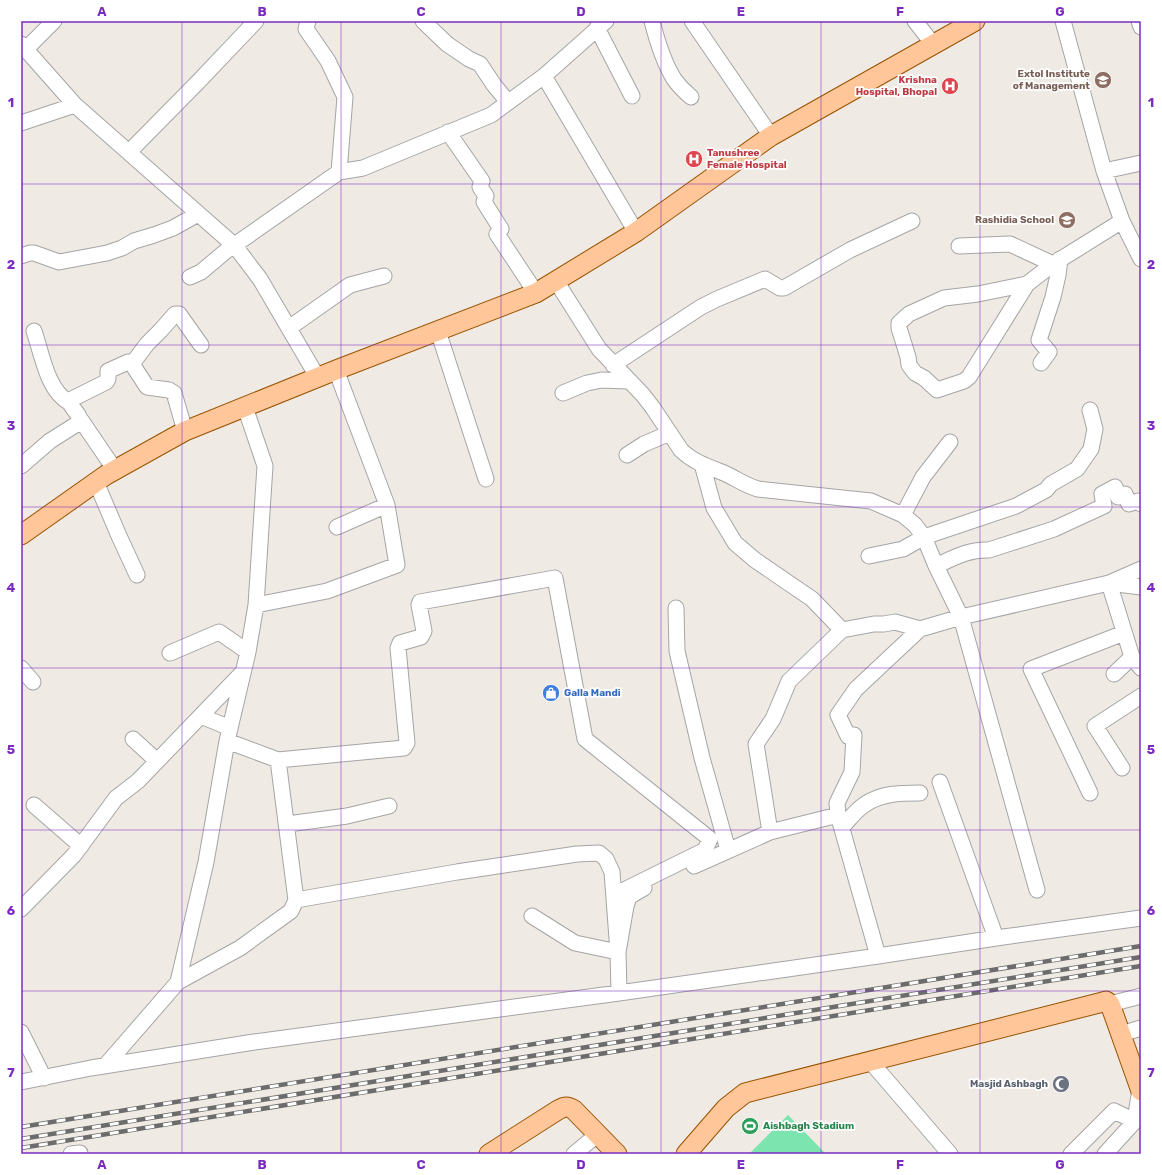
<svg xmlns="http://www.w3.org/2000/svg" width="1162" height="1175" viewBox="0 0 1162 1175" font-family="Rubik,sans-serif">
<rect width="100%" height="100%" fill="#f0eae4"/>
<path fill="#7ce4af" d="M 788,1115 L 826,1154 L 749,1154 Z"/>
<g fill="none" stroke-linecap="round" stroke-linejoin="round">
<defs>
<path id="minor" d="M 308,21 L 306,29 L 328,61 L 345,97 L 339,172
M 423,21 L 447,44 L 469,59 L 480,64 L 494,85 L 508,102
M 652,21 C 657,41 663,61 674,79 C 679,86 685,92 691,97
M 692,21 L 771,136
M 915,21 L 933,44
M 1063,21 L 1104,171 L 1122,221 L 1141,259
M 1139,21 L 1141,27
M 597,28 L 632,96
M 21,44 L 75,105 L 235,246 L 260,279 L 318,378
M 26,49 L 54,21
M 544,76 L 636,232
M 21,123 L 75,105
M 448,132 L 482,181 L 480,187 L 486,196 L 484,202 L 501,229 L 497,234 L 536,293
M 129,152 L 198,82 L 256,21
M 1104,171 L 1141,163
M 959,246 L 1010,244 L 1053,264 L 1122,221
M 21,256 L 30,253 L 34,253 L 59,262 L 107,253 L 122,248 L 134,241 L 154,235 L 173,228 L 198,214
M 190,277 L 201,272 L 226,251 L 339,172 L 363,168 L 491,115 L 544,76 L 606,21
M 556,281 L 599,349 L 643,395 L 653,408 L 681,450 C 693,462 709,467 724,473 C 737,479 744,485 758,489 L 871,501 L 903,515 L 915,525 L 924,537 L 936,566 L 961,617 L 1037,890
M 1027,284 L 978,294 L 944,298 L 909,314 L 899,323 L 899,328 L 908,357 L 909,365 L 915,373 L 924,378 L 937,390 L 964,381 L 969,377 L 1027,284 L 1053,264
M 289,328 L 350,285 L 384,276
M 34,331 C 42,354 47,391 70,403
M 438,331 L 486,479
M 1041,363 L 1049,352 L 1039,340 L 1053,297 L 1058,275 L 1060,259
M 132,364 L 147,344 L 161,330 L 175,314 L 179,314 L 201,345
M 613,365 L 701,307 L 717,299 L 765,279 L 780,288 L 784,288 L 850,250 L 912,221
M 563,393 L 587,383 L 602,380 L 628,381
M 81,420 L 115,470
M 627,455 L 644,444 L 670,433
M 702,464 L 714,508 L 735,543 L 755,560 L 812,599 L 842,630
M 21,466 L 50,441 L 80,422 C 81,415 72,409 70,403 L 72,399 L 106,382 L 108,379 L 108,371 L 128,362 L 132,364 L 147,387 L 169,390 L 174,393 L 185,431
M 96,482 L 119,536 L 137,575
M 903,515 L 923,477 L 950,442
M 337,527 L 387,505
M 869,556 L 903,549 L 924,537 L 1016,506 L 1046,490 L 1051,484 L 1077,469 L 1091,449 L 1095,429 L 1090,410
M 936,566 C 953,558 969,549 989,550 L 1054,529 L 1104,506 L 1102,494 L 1115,487 L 1118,497 L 1125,494 L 1129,504 L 1138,501 L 1141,504
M 1141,569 L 1109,583 L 1132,657 L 1141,668
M 256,605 L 327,591 L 397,565 L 387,505 L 336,370
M 676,608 L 677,651 L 702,758 L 728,850
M 170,653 L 219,632 L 248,652
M 21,668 L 33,682
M 1114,674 L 1132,657
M 201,716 L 230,728
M 133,739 L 157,761
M 227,741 L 278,760 L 404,748 L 407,743 L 398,648 L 400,643 L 421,637 L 424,631 L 419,605 L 420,602 L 555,578 L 585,739 L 710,839 L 705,850 L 614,895
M 278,760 L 296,900
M 1122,768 L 1095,726 L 1141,696
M 940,782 L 996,938
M 1090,793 L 1031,669 L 1124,633
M 34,805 L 81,846
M 288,824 L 347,816 L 389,806
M 842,827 C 849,820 855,811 864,805 C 881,793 900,793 920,793
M 770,832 L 756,744 L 773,719 L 789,681 L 842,630 L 874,624 L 884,624 L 895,622 L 920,629 L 961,617 L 1109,583 L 1141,587
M 694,866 L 770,832 L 838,815
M 21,909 L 74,855 L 116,798 L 138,781 L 242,673
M 878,956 L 838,815 L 837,803 L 852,772 L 854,735 L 848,736 L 838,715 L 856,689 L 920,629
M 178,982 L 206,862 L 227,741 L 248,652 L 256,605 L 265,466 L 245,407
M 619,993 L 618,952 L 626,906 L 629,897 L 637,892 L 644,888
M 1110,1004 L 1141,996
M 21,1032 L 44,1078
M 1121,1034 L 1141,1028
M 870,1061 L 950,1154
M 105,1066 L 178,982 L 240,948 L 291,911 L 296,900 L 457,872 L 577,854 L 599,853 L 606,859 L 612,872 L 618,952 L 575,943 L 532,916
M 21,1082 L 91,1068 L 254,1042 L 619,993 L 878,956 L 996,938 L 1141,918
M 71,1154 L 80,1153 L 80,1154
M 574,1154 L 598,1134
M 1071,1154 L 1114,1111 L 1135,1121
M 1105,1154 L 1135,1121 L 1140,1089 L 1141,1088"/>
<path id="major" d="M 21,535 L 106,475 L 185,431 L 336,370 L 536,293 L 636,232 L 771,136 L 975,21
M 489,1154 L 558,1110 C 565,1106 568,1106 574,1110 L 617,1154
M 686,1154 L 726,1108 L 745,1093 L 1103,1002 L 1106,1001 L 1110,1004 L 1141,1091"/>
</defs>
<use href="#minor" stroke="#a5a5a5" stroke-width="17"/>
<use href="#major" stroke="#985300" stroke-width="21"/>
<use href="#minor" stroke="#fff" stroke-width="15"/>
<use href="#major" stroke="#ffc699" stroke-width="19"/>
<defs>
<path id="rail" d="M 21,1127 L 1141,946
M 21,1139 L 1141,957
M 21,1148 L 1141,966"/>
</defs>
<use href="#rail" stroke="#6c6c6c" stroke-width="4.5"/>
<use href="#rail" stroke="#fff" stroke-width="3" stroke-dasharray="9" stroke-linecap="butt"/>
</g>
<path fill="none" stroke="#7b2cbf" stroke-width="1" stroke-opacity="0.55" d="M 182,21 L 182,1154M 341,21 L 341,1154M 501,21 L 501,1154M 661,21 L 661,1154M 821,21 L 821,1154M 980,21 L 980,1154M 21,184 L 1141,184M 21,345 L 1141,345M 21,507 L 1141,507M 21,668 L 1141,668M 21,830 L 1141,830M 21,991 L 1141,991"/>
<defs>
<symbol id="university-disc" viewBox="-11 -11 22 22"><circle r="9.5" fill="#8d6e63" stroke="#fff"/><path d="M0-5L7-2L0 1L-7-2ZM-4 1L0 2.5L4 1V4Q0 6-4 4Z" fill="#fff"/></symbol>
<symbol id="hospital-disc" viewBox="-11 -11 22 22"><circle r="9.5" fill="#e0444e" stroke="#fff"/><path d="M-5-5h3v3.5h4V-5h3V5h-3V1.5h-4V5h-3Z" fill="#fff"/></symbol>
<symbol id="school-disc" viewBox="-11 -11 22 22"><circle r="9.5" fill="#8d6e63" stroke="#fff"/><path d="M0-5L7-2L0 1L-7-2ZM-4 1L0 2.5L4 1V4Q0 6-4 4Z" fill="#fff"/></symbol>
<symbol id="shop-disc" viewBox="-11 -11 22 22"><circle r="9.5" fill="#3f7fe0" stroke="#fff"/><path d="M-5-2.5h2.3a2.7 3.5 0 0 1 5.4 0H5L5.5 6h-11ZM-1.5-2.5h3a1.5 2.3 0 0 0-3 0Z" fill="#fff"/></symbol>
<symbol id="mosque-disc" viewBox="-11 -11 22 22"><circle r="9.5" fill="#6b7280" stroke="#fff"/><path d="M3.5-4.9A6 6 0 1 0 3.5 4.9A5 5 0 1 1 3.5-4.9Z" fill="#fff"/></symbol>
<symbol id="stadium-disc" viewBox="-11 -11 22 22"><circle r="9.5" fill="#2e9e5b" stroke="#fff"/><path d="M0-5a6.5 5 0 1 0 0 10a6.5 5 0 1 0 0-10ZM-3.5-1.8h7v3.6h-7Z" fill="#fff"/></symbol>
</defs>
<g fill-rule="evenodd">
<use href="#university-disc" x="1093" y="70" width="20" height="20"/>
<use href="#hospital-disc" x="940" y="76" width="20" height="20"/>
<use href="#hospital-disc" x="684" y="149" width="20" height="20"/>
<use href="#school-disc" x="1057" y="210" width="20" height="20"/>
<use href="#shop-disc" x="541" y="683" width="20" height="20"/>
<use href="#mosque-disc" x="1051" y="1074" width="20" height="20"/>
<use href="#stadium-disc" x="740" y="1116" width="20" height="20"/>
</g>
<g text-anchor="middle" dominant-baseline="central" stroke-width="3.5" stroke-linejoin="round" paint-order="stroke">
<g font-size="10" font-weight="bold" fill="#785e54" stroke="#fff" text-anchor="end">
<text x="1090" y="74">Extol Institute<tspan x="1090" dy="12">of Management</tspan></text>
<text x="1054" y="220">Rashidia School</text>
</g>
<g font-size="10" font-weight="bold" fill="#be3a42" stroke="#fff" text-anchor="end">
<text x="937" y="80">Krishna<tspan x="937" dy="12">Hospital, Bhopal</tspan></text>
<text x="707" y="153" text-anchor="start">Tanushree<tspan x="707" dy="12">Female Hospital</tspan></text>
</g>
<g font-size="10" font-weight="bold" fill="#366cbe" stroke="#fff" text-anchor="start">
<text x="564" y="693">Galla Mandi</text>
</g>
<g font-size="10" font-weight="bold" fill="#5b616d" stroke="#fff" text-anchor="end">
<text x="1048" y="1084">Masjid Ashbagh</text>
</g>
<g font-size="10" font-weight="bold" fill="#27864d" stroke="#fff" text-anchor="start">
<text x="763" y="1126">Aishbagh Stadium</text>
</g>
</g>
<rect width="1162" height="1175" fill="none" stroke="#ffffff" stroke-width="44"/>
<rect x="22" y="22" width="1118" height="1131" fill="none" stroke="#7b2cbf" stroke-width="1.5"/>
<g font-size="13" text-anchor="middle" font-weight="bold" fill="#7b2cbf">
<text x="102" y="16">A</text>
<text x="262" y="16">B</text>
<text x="421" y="16">C</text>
<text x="581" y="16">D</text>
<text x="741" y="16">E</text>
<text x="900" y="16">F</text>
<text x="1060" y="16">G</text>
<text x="11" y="107">1</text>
<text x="1151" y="107">1</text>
<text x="11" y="269">2</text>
<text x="1151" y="269">2</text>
<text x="11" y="430">3</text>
<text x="1151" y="430">3</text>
<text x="11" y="592">4</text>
<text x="1151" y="592">4</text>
<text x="11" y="754">5</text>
<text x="1151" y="754">5</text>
<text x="11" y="915">6</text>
<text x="1151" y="915">6</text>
<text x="11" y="1077">7</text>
<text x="1151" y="1077">7</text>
<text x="102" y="1169">A</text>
<text x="262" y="1169">B</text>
<text x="421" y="1169">C</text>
<text x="581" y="1169">D</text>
<text x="741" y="1169">E</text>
<text x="900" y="1169">F</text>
<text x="1060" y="1169">G</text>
</g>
</svg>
